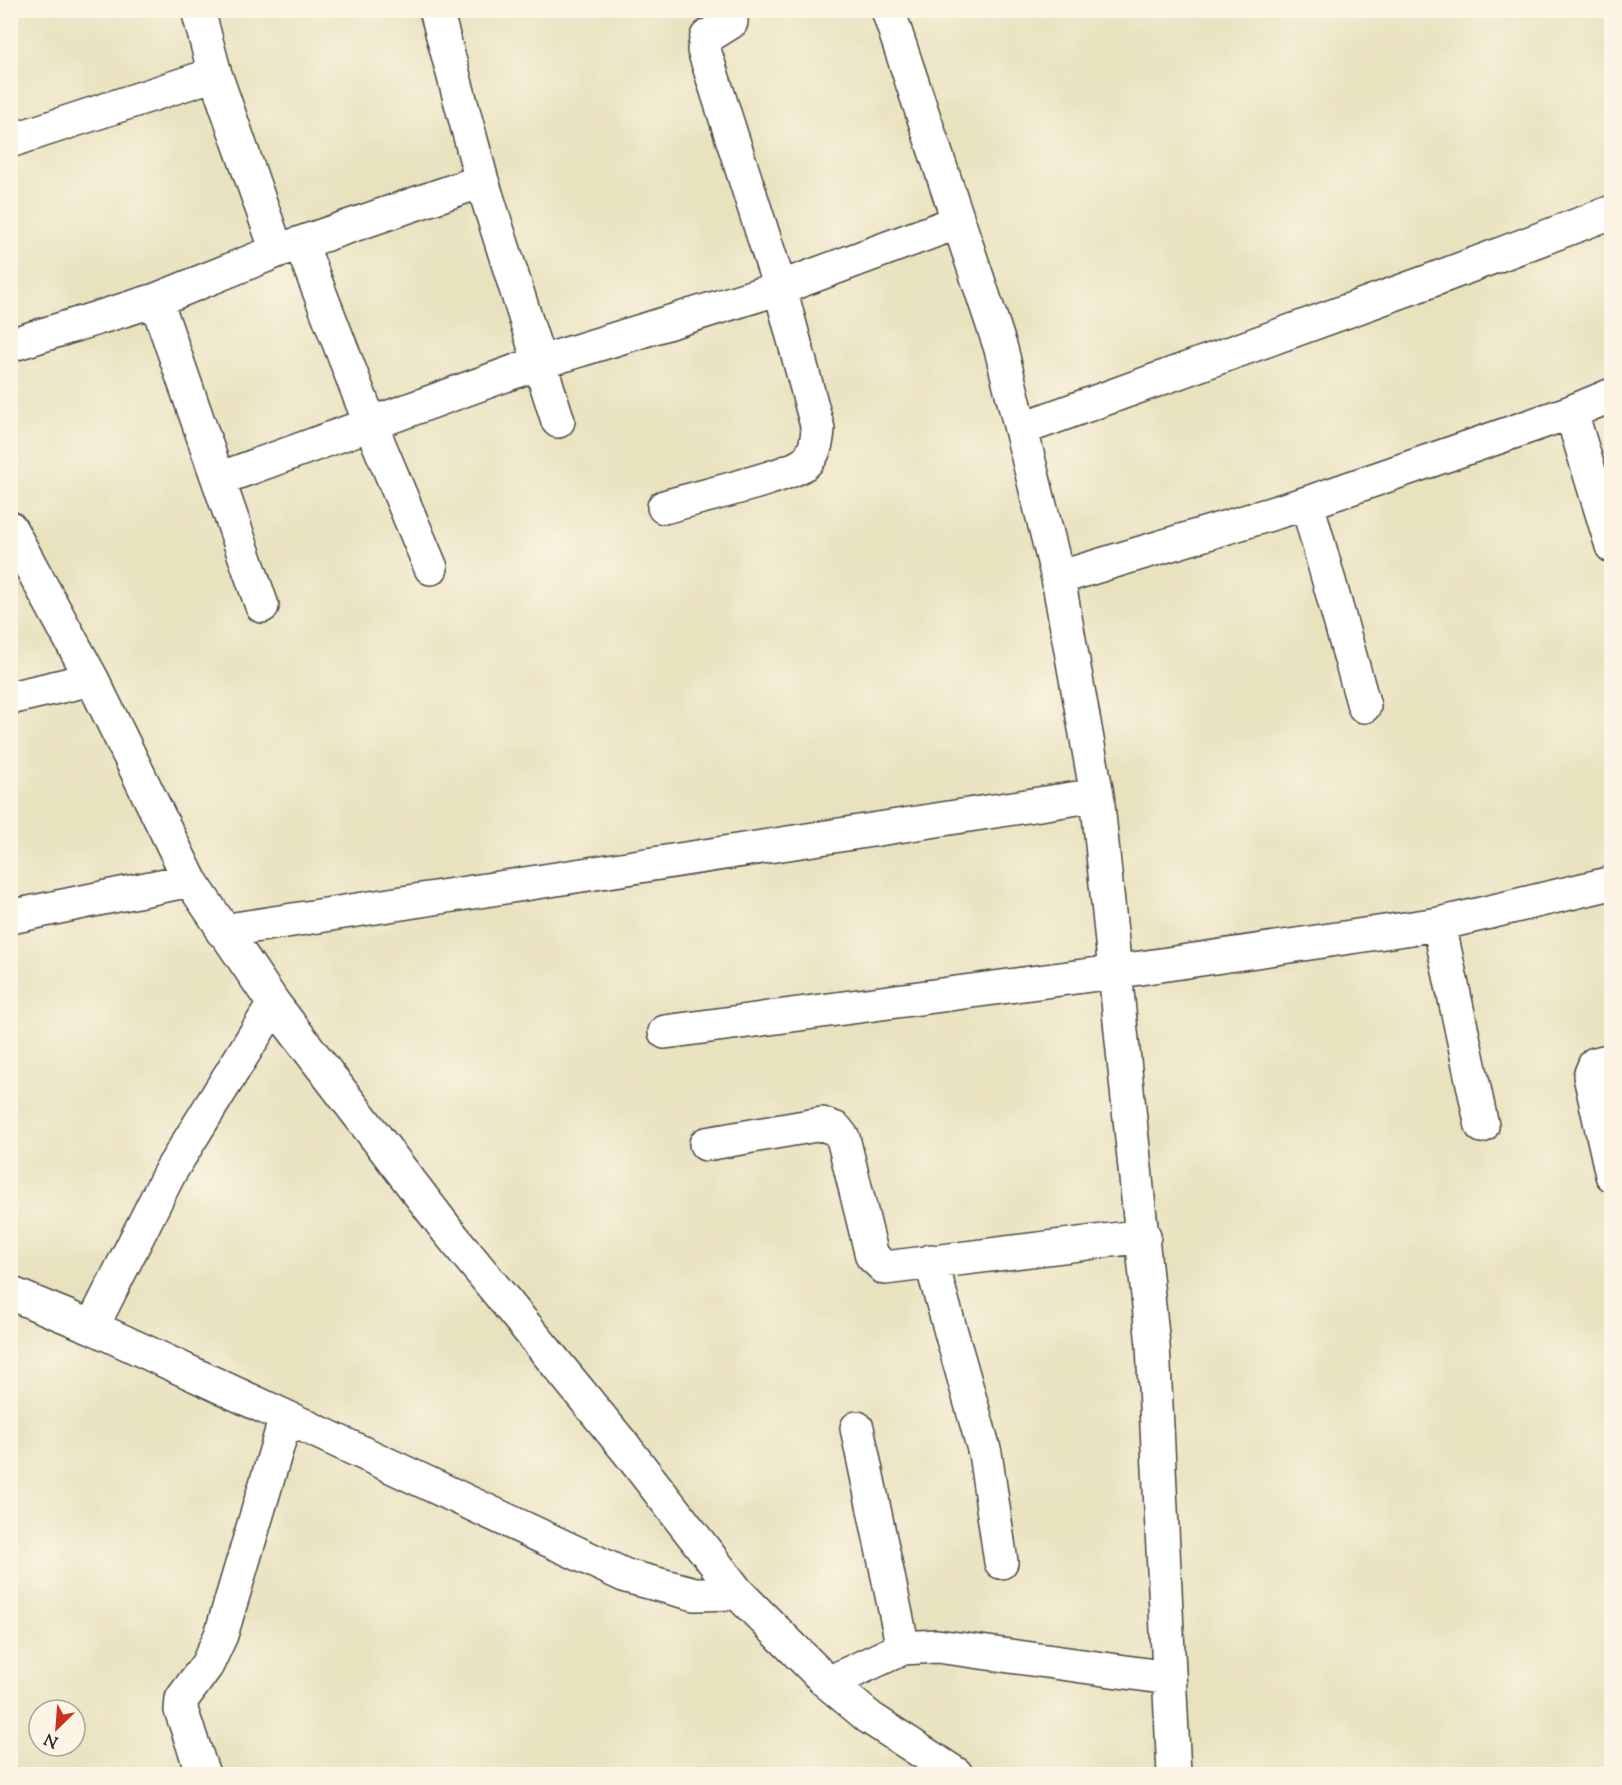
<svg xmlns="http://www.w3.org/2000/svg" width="1622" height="1785" viewBox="0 0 1622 1785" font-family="'Sorts Mill Goudy',serif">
<rect width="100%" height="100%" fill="#fcf5e5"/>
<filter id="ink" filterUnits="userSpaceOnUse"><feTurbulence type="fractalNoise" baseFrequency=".0167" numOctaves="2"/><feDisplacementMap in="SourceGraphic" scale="12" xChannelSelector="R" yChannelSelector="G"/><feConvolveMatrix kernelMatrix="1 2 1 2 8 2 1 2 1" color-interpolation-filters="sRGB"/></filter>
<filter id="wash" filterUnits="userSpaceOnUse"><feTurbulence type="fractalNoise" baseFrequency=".008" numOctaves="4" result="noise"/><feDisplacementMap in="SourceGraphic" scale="24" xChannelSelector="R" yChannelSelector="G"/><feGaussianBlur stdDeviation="1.35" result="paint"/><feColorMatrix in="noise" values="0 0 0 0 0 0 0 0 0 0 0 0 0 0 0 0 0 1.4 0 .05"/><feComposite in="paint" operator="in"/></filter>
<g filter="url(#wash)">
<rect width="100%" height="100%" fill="#e9e2bf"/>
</g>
<g filter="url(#ink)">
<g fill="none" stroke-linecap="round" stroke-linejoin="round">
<defs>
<path id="minor" d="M 198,10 L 215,74 L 277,251
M 436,10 L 482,181 L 558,421
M 888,10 L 1001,349 L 1058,578 L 1097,795 L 1153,1345 L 1174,1774
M 10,141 L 215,74
M 301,244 L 370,423 L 431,568
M 156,300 L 262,606
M 10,345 L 156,300 L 277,251 L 482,181
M 1571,412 L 1612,546
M 1021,429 L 1427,282 L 1612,212
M 219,479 L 541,362 L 780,288 L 958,222
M 1307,503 L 1364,706
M 664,507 C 691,499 788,477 805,463 C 815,454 817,442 818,429 L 780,288 L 704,50 L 707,37 L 731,22 L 731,10
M 10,528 L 92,679 L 190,880 L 274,1004 L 447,1230 L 627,1450 L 738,1593 L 828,1683 L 870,1718 L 956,1774
M 1058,578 L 1307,503 L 1571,412 L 1612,395
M 10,698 L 92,679
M 10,917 L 190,880
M 1439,924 L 1482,1126
M 222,931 L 1097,795
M 665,1032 L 1113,972 L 1439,924 L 1612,883
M 1612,1060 L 1595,1064 L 1590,1076 L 1612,1175
M 706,1144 L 822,1124 L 836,1129 L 843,1138 L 872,1256 L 885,1268 L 1144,1236
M 931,1261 L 985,1453 L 1001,1562
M 10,1293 L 92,1327 L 286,1417 L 626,1576 L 695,1594 L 738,1593
M 92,1327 L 170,1172 L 274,1004
M 857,1428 L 903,1648
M 828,1683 L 903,1648 L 937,1646 L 1169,1678
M 203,1774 L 181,1710 L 182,1699 L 207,1665 L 221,1635 L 286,1417"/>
</defs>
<use href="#minor" stroke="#484641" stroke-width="36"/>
<use href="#minor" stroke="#fff" stroke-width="33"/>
</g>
</g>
<rect width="1622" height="1785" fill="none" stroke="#fcf5e5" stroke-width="36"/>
<g transform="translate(57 1728) rotate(205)"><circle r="28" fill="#fcf5e5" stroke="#a8a49b" stroke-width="1.5"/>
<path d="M0-4.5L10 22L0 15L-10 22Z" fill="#c8321e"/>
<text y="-9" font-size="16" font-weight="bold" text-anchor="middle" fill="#2b2b2b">N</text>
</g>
</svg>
